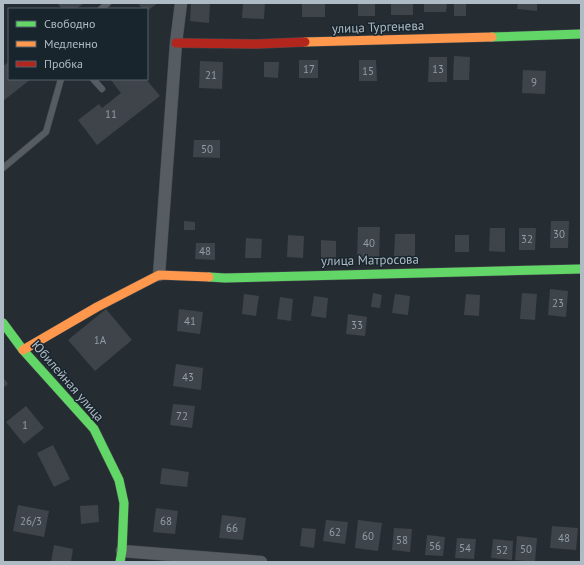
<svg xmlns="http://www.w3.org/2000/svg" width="584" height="565" viewBox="0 0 584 565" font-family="'PT Sans',sans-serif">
<rect width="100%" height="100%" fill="#262d32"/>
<path fill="#3e4449" d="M 57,3 L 84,3 L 76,9 L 62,9 Z
M 138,3 L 158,3 L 147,11 L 147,9 L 142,9 Z
M 191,3 L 210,3 L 209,23 L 190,21 Z
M 243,3 L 265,3 L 264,19 L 242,18 Z
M 302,3 L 325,3 L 325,17 L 302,17 Z
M 358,3 L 375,3 L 375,16 L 358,16 Z
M 391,3 L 413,3 L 413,15 L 391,15 Z
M 424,3 L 447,3 L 446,12 L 424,12 Z
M 454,3 L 466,3 L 466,16 L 454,16 Z
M 518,3 L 537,3 L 537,11 L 517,9 Z
M 454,56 L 470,57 L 469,80 L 453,80 Z
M 429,57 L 447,57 L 447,82 L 428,82 Z
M 299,60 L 318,60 L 318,78 L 299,78 Z
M 359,60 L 376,60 L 377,81 L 359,81 Z
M 200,61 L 223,62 L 222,89 L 199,88 Z
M 9,62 L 9,79 L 31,79 L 3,101 L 3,66 Z
M 264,62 L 279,62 L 278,78 L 264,77 Z
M 523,70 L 546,71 L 545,94 L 522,93 Z
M 110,79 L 146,79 L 160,96 L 97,145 L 78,120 L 99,104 L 102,108 L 121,93 Z
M 194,140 L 220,140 L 220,158 L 193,157 Z
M 184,221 L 195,222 L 195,230 L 184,230 Z
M 551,221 L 569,221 L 568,248 L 550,248 Z
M 358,227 L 380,227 L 379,259 L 357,258 Z
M 490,228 L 505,228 L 505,252 L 489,251 Z
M 519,228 L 536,228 L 535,250 L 519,250 Z
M 395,234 L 415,234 L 415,257 L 394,256 Z
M 288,235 L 304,236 L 303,258 L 287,257 Z
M 455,235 L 469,235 L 469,252 L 455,252 Z
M 246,238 L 262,239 L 261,258 L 245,258 Z
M 321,240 L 336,241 L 336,258 L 321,258 Z
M 196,243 L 215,243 L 215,260 L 195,259 Z
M 550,289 L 568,291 L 566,317 L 548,315 Z
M 373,293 L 382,295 L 380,308 L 371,307 Z
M 522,293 L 537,294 L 535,320 L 520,319 Z
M 244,294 L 259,296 L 256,316 L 242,314 Z
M 395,294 L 410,296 L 408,315 L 392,313 Z
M 466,294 L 480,295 L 479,316 L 464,315 Z
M 314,296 L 328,298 L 326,318 L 311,316 Z
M 280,297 L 293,299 L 291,321 L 277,319 Z
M 106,309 L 132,340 L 95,371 L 68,340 Z
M 179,309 L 203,312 L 200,334 L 177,331 Z
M 348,314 L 367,317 L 365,336 L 346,334 Z
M 176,364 L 203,368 L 201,390 L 173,386 Z
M 3,377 L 8,384 L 3,388 Z
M 173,404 L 195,406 L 192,428 L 170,425 Z
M 26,406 L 44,428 L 24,444 L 6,422 Z
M 53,445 L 70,479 L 54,487 L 37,453 Z
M 162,468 L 189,472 L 187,487 L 160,484 Z
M 18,505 L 49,511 L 44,537 L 13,531 Z
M 98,505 L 99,522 L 81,524 L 80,506 Z
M 156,508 L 178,511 L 175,534 L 153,532 Z
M 222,515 L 246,518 L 243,540 L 219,538 Z
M 326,520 L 348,522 L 345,544 L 323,541 Z
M 358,520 L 382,523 L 378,551 L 355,548 Z
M 552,526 L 578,528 L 576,550 L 550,548 Z
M 302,528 L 316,529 L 314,548 L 300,546 Z
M 394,528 L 412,529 L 410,552 L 392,550 Z
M 427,535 L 445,537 L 443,556 L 425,555 Z
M 517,536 L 537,538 L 535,562 L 515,560 Z
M 457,538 L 476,539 L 474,559 L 455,558 Z
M 493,539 L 513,541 L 512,560 L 491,558 Z
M 54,545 L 73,549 L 71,562 L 51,562 Z"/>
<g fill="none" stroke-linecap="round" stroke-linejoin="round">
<defs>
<path id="lane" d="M 101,9 L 108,3
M 93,79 L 102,89
M 3,168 L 46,132 L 61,79"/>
<path id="street" d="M 159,275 L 176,43 L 181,3
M 122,551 L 261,562"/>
<path id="fast" d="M 492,37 L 581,34
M 209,277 L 225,278 L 581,269
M 3,323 L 23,350 L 94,429 L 119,480 L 124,503 L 122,551 L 120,562"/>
<path id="slow" d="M 305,42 L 492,37
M 23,350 L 97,307 L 159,275 L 209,277"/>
<path id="jam" d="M 176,43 L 256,44 L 305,42"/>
</defs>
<use href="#lane" stroke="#44494d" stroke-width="7"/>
<use href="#street" stroke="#44494d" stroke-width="13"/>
<use href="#fast" stroke="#44494d" stroke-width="10"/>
<use href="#slow" stroke="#44494d" stroke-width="10"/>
<use href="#jam" stroke="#44494d" stroke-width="10"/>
<use href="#lane" stroke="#565c61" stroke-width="6"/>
<use href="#street" stroke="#565c61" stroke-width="12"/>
<use href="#fast" stroke="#63d668" stroke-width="9"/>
<use href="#slow" stroke="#ff974d" stroke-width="9"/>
<use href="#jam" stroke="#b3261e" stroke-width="9"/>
</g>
<g text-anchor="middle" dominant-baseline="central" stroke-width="3" stroke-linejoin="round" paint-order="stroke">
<g font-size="11" fill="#929da6">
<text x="309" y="69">17</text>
<text x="438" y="69">13</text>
<text x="368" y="71">15</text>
<text x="211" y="75">21</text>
<text x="534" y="82">9</text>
<text x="111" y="114">11</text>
<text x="207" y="149">50</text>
<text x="559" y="234">30</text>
<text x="527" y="239">32</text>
<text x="369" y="243">40</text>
<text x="205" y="251">48</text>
<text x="558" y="303">23</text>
<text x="190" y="321">41</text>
<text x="357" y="325">33</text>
<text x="100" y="340">1А</text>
<text x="188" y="377">43</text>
<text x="182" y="416">72</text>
<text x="25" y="425">1</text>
<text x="31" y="521">26/3</text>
<text x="166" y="521">68</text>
<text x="232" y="528">66</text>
<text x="335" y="532">62</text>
<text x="368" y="536">60</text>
<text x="564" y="538">48</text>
<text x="402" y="540">58</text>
<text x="435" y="546">56</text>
<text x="465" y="548">54</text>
<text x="526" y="549">50</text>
<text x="502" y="550">52</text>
</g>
<g font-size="13" fill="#aebbc5" stroke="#19252d">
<text transform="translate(378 27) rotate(-2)">улица Тургенева</text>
<text transform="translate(370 260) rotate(-1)">улица Матросова</text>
<text transform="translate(68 381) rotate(49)">Юбилейная улица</text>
</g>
</g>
<rect width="584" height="565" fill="none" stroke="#aebbc5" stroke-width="8"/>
<rect x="8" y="8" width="140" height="72" fill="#19252d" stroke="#55616a"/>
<rect x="16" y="21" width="20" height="6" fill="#63d668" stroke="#55616a"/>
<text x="44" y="28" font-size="12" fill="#aebbc5">Свободно</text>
<rect x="16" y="41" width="20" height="6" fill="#ff974d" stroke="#55616a"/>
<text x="44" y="48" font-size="12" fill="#aebbc5">Медленно</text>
<rect x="16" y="61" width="20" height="6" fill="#b3261e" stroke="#55616a"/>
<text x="44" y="68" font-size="12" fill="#aebbc5">Пробка</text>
</svg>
